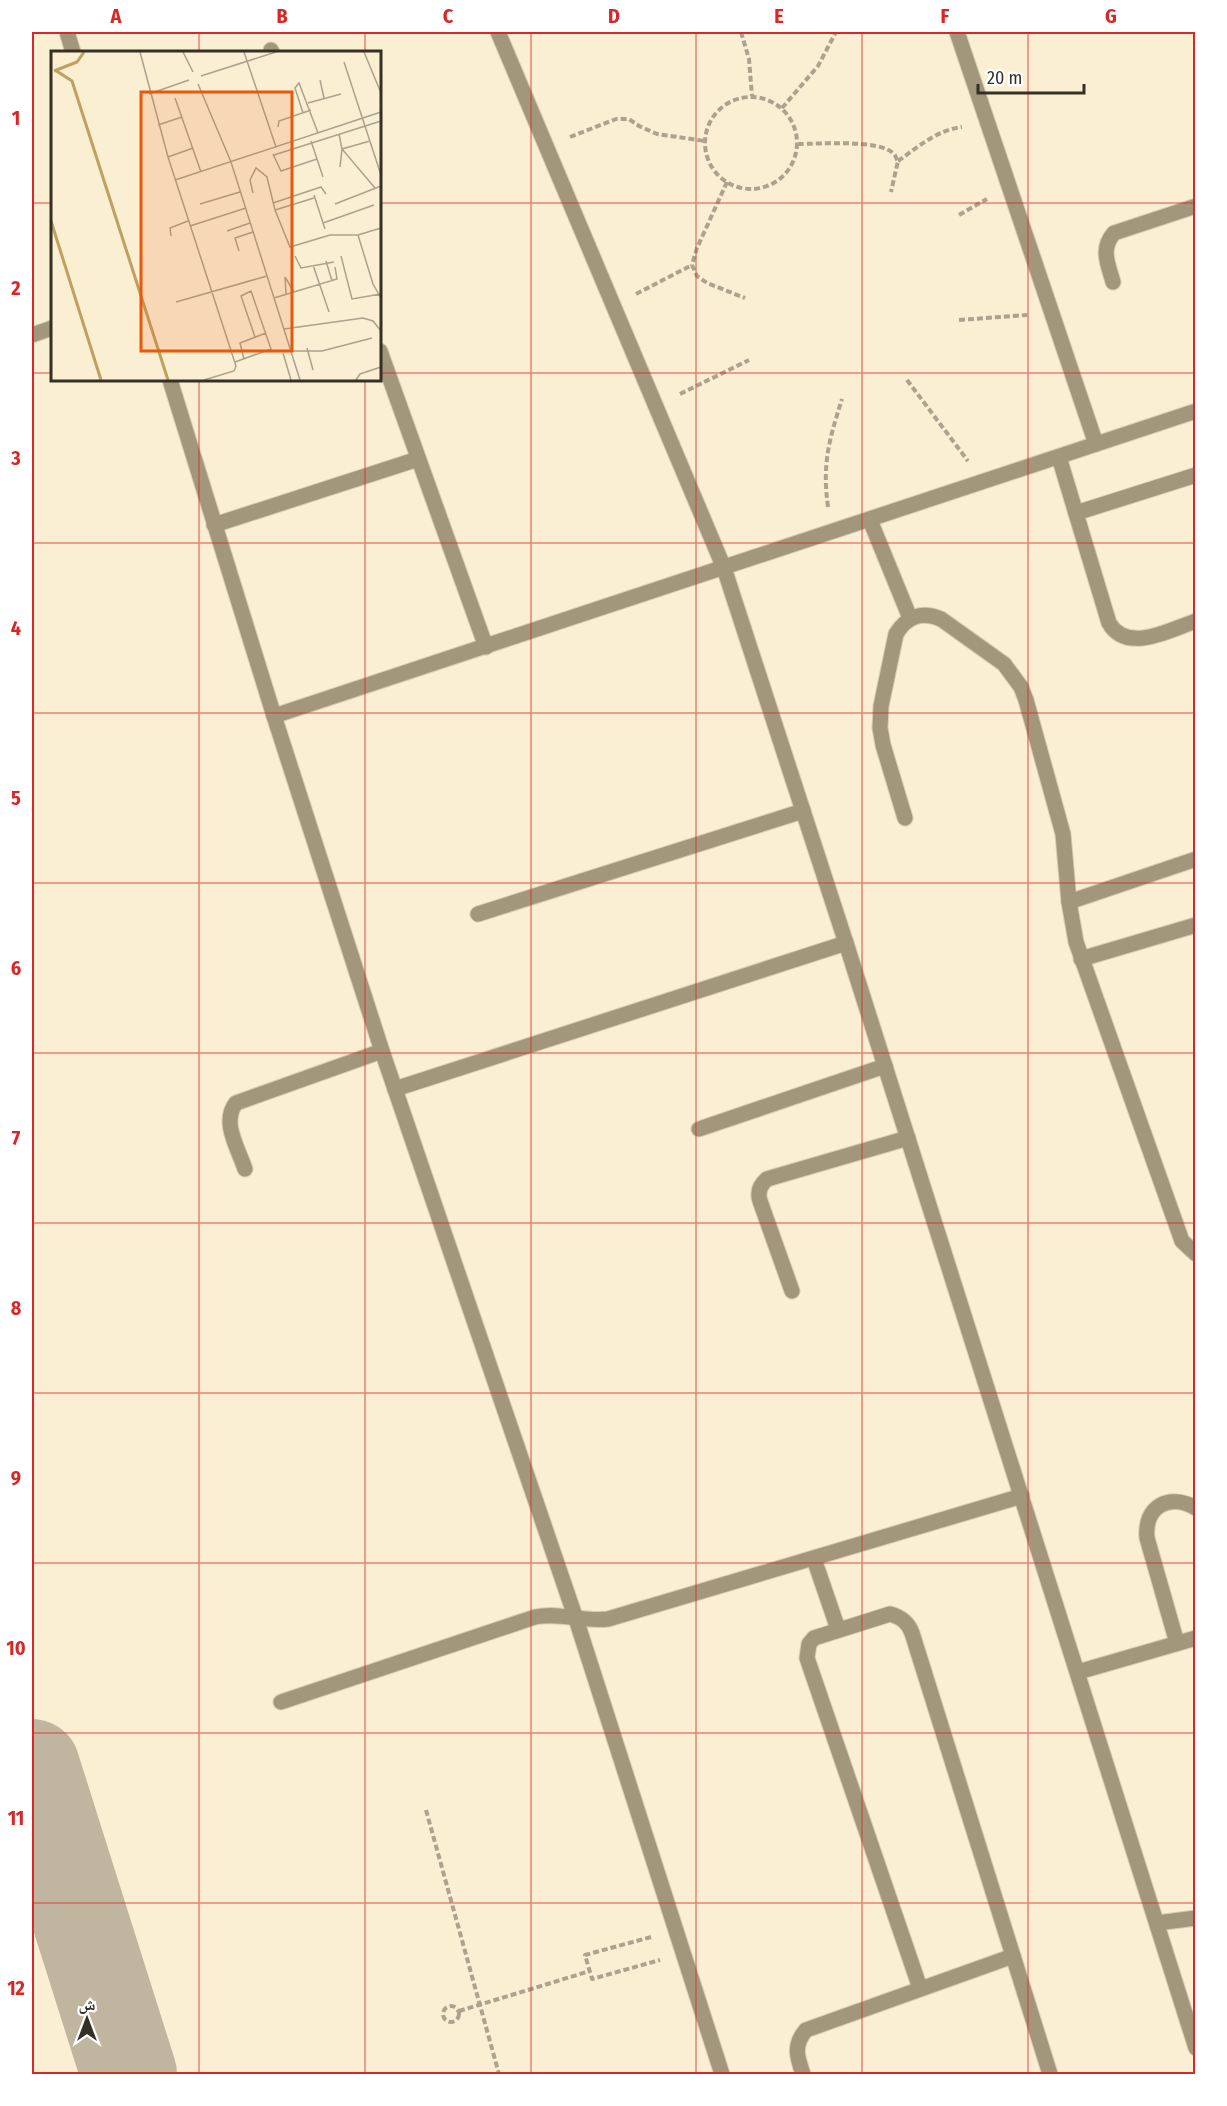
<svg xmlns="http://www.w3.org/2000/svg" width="1227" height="2106" viewBox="0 0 1227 2106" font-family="'Fira Sans Condensed','Noto Naskh Arabic',sans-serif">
	<rect width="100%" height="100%" fill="#faeed3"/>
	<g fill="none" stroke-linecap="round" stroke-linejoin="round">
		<path stroke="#c0b6a0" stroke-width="96" d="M32,1767L129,2074"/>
		<defs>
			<g id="minor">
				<path d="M67,32L73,52"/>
				<path d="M498,32L724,568L846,943L1196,2048"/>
				<path d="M957,32L1096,444"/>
				<path d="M271,50L272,52"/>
				<path d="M1113,282C1108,264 1100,249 1114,233L1196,206"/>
				<path d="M32,335L52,328"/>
				<path d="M380,351L486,647"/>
				<path d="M170,380L274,716L382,1051L576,1619L722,2074"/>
				<path d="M1059,457L1109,623C1127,654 1169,630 1196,621"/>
				<path d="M1076,513L1196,475"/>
				<path d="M870,520L910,618"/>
				<path d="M214,525L418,459"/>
				<path d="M274,716L1196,411"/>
				<path d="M905,818L883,745L880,728L881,706L896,634C907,616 922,611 941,619L1004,664L1021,687L1026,700L1063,834L1069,902L1076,942L1182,1241L1196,1254"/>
				<path d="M1069,902L1196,859"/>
				<path d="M478,914L803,811"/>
				<path d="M1081,959L1196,925"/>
				<path d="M395,1089L846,943"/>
				<path d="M699,1129L885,1066"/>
				<path d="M245,1169C238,1148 221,1122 236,1103L382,1051"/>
				<path d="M792,1291L760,1201C757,1192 760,1185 767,1179L908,1138"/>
				<path d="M814,1559L838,1629"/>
				<path d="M1177,1643L1147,1538C1144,1506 1169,1493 1196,1508"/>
				<path d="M1078,1672L1196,1638"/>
				<path d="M281,1702L535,1617C560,1612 583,1622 608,1619L1022,1496"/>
				<path d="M1157,1923L1196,1918"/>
				<path d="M920,1988L807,1658L809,1644L814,1638L890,1614C901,1617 908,1622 912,1633L1050,2074"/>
				<path d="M803,2074C797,2057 793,2045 806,2030L1013,1956"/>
			</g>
		</defs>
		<use href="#minor" stroke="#d7ccb4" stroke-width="17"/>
		<g stroke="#aca38f" stroke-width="4" stroke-dasharray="6 3" stroke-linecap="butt">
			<path d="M741,32L749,59L752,96"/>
			<circle cx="751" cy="143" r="46"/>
			<path d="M782,108L818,66L836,32"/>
			<path d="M570,137L616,119H629L639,126L657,134L705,141"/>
			<path d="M798,144C820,144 877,139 893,153C896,155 896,159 898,161L891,192"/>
			<path d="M898,161C918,147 937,130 962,127"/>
			<path d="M727,182L697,248L692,265L697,276L707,283L745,298"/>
			<path d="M959,215L987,199"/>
			<path d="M636,294L692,265"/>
			<path d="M959,320L1027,315"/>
			<path d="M907,380L968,461"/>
			<path d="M680,394L749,360"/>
			<path d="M828,507C822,464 829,440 842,399"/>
			<path d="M426,1810L499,2074"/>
			<path d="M651,1937L585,1955L592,1979L660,1960"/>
			<circle cx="451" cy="2014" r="8"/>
			<path d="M459,2011L590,1971"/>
		</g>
		<use href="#minor" stroke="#a2967b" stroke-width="15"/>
	</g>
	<path fill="none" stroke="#d62828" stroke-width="1.5" stroke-opacity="0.55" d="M199,32V52M365,32V52M531,32V2074M696,32V2074M862,32V2074M1028,32V2074M32,203H52M380,203H1196M32,373H52M380,373H1196M199,380V2074M365,380V2074M32,543H1196M32,713H1196M32,883H1196M32,1053H1196M32,1223H1196M32,1393H1196M32,1563H1196M32,1733H1196M32,1903H1196"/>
	<g transform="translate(51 51)">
		<rect width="330" height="330" fill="#faeed3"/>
		<path fill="none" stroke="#bea15f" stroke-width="3" d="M4,19L21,30L117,329M3,20L26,11L33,1M0,170L50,329"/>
		<path fill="none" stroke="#aba28e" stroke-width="1.5" d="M89,1L117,106L185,315L183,320L153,329M132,1L142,21M193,1L225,96M313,1L330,42M293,11L330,124M150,25L225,1M269,29L273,47M147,33L180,111L249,329M98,43L138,29M124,47L150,121M257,52L290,43M252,62L244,37L248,32L267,82M107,74L131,66M227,76L228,70L260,59M288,83L291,98L289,116M260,90L272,126M319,90L291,98L324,137M222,103L230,120L266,108M223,104L330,70M117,106L142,97M124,129L330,61M202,142L199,129L205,117L216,126L224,159L239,196L279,184H307L330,177M263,144L274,178M222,152L270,136L275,143M149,153L189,141M284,153L330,135M224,159L263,147M272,172L323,154M139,175L195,157M176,180L199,172M307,184L322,233L330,247M120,185L119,177L137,170M188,200L184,187L202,181M244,205L250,217L283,211M290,205L301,248L330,243M275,210L281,230M262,214L278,261M235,243L234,226L243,241M223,247L286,228L284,216M125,251L216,225M233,278L312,267L322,270L330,280M256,297L262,319M240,300H271L321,287M232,302L240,329M193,308L189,292L215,282M184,311L220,298L200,240L190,245L204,286M305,329L309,323L330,316"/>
		<path fill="#e8590c" fill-opacity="0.15" stroke="#e8590c" stroke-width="3" d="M90,41H241V300H90Z"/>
		<rect width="330" height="330" fill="none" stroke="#353026" stroke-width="3"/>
	</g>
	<rect width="1227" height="2106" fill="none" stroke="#ffffff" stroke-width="66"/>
	<g transform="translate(87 2019)" stroke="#ffffff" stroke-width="4.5" paint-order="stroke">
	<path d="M0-4.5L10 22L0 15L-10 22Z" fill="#353026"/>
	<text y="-9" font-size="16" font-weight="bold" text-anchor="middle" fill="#353026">ش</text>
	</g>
	<path d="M978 84v9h106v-9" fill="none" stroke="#353026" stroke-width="3"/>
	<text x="987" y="84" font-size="18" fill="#353026" stroke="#ffffff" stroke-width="4.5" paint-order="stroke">20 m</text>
	<rect x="33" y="33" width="1161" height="2040" fill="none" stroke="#d62828" stroke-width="2"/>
	<g font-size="20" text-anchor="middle" font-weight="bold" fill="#d62828">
		<text x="116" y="23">A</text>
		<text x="282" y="23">B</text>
		<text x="448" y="23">C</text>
		<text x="614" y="23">D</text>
		<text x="779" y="23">E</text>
		<text x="945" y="23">F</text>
		<text x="1111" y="23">G</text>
		<text x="16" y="125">1</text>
		<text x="16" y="295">2</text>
		<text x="16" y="465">3</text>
		<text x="16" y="635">4</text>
		<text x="16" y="805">5</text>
		<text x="16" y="975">6</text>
		<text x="16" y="1145">7</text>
		<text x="16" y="1315">8</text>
		<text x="16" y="1485">9</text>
		<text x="16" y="1655">10</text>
		<text x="16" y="1825">11</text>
		<text x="16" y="1995">12</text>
	</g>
</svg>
